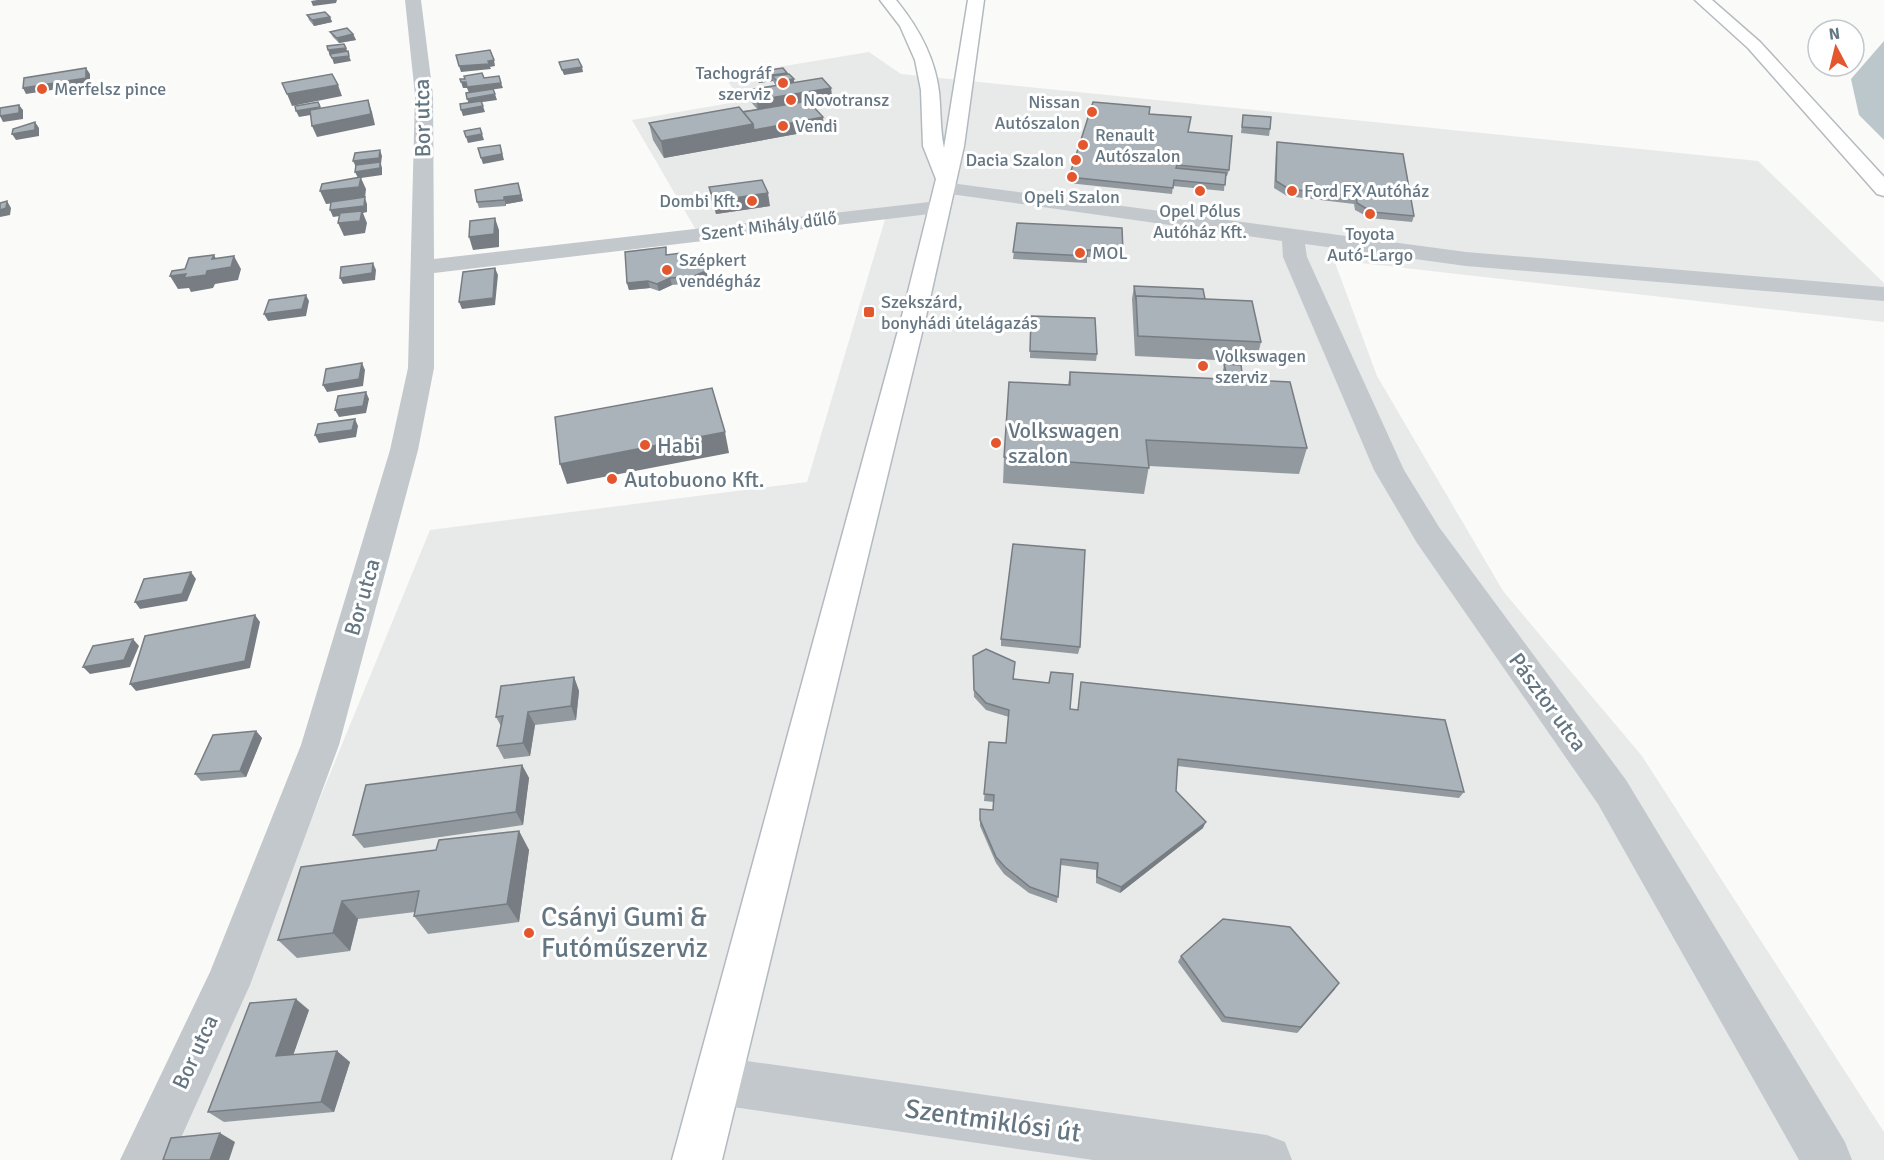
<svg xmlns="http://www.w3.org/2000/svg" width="1884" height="1160" viewBox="0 0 1884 1160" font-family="Signika,sans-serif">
	<rect width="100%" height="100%" fill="#fafaf8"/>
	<path fill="#e8e9e9" d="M869,52L901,74L1758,161L1884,283V322L1334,260L1377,376L1503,591L1642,756L1884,1132V1160H164L242,988L430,530L807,482L886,216L700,237L632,120L742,101L724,76Z"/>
	<path fill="#bbc7cb" d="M1884,41V140L1859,115L1851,79Z"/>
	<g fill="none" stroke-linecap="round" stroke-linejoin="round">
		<defs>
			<path id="secondary" d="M880,0H896C918,27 935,57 939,92C941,110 940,130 944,148L968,0H984L964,146L927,312L722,1160H672L903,312L936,179L923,146L921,90L915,60L900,26Z"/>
			<path id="primary" d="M1695,0H1712L1760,42L1884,177V196L1877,194L1748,48Z"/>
		</defs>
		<use href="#secondary" stroke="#b3babf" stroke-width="3"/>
		<use href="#primary" stroke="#b5babe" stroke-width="3"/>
		<g fill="#c3c8cc" fill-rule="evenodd">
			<path d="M405,0H421L433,95L434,259L938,201L946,202L949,207L946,212L938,213L434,273V368L418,450L339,745L250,985L171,1160H120L210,972L301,745L390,450L408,368L415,95Z"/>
			<path d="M943,182L1466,252L1884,287V301L1466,266L1305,244L1307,257L1404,470L1439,527L1626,780L1845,1142L1852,1160H1799L1598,804L1417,543L1374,470L1283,257L1282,241L936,192L933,188L936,184Z"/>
			<path d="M719,1057L1267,1135L1285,1142L1292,1160H1093L719,1105L702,1098L695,1081L702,1064Z"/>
		</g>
		<use href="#secondary" fill="#fff" fill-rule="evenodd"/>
		<use href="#primary" fill="#fff" fill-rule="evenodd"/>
	</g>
	<g fill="#929a9f">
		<path d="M307,15L330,17L332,22L314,26L309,20Z"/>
		<path d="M330,32L353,34L356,40L339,43L333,37Z"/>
		<path d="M754,72L787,73L794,83L831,88L832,99L810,103L824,129L664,158L653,140L649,123L757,109L751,102L749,90L776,86L773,81L759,83L755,78Z"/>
		<path d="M1149,114L1188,132L1229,170L1227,176H1225L1224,191L1173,186L1172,194L1068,183L1069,177Z"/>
		<path d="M1243,115L1270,129L1269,136L1241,133Z"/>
		<path d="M1277,142L1414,216L1412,222L1370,218L1355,210L1354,204L1287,196L1274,188L1276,148Z"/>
		<path d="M709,187L770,206L716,214L711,199Z"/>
		<path d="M520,189L523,201L506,204V206L479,208L477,202Z"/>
		<path d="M1017,223L1123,252L1122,259L1087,257V263L1013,259Z"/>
		<path d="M667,255L708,277L695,283L672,285L659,291L650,288L629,290L627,283Z"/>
		<path d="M1134,286L1205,299L1261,342L1256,362L1135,356L1132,299Z"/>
		<path d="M1031,316L1097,354L1096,361L1030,358Z"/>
		<path d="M1224,364L1242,373L1241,380L1307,448L1299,474L1149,466L1144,494L1003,483L1004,457L1068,385L1070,372L1224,379L1223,371Z"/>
		<path d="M1001,639L1080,647L1078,654L1001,646Z"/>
		<path d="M973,656L1070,709L1464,792L1459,798L1177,766L1176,791L1203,828L1120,893L1096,883V870L1061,865L1057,903L1029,893L1004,874L996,863L980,826V809L993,810L994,802L984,801L989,742L1006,743L1009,717L986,710L974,697Z"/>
		<path d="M574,677L579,691L576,720L535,725L530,756L504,759L497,746L501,726L496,717Z"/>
		<path d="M256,731L262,738L246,777L201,781L195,774Z"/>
		<path d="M522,765L529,778L523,825L364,848L353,835Z"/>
		<path d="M519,831L529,850L519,922L428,934L414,916L415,912L358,919L350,951L297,958L278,940L301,867L436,850Z"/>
		<path d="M1181,956L1335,989L1297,1033L1222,1022L1178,962Z"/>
		<path d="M309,1010L293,1055L350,1062L334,1112L224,1122L208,1112Z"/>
	</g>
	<g fill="#777d82">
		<path d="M317,0H337L336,3L313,6L311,1Z"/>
		<path d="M330,17L332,22L314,26L312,20Z"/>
		<path d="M353,34L356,40L339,43L337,38Z"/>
		<path d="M346,48L348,53L330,56L328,50Z"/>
		<path d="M349,56L351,61L334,64L332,58Z"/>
		<path d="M494,60L495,66L490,67L491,69L461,72L459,66Z"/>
		<path d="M582,67L583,72L564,75L562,70Z"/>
		<path d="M86,68L90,74V84L26,94L23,88Z"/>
		<path d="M787,73L788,78L772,76L773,81L759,83L758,77Z"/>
		<path d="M794,79V84L777,87V81Z"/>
		<path d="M461,82L501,83L503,88L469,93L467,88H463Z"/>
		<path d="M338,85L342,96L292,106L287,94Z"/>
		<path d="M831,88L832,99L758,111L757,100Z"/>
		<path d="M495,94L497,100L469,104L467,99Z"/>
		<path d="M368,100L372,112L375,125L317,137L312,126Z"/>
		<path d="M318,102L322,113L299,117L296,111Z"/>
		<path d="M19,105L23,110V119L3,122L0,116Z"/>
		<path d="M483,106L485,112L463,116L461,110Z"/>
		<path d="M823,117L824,129L664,158L661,141L753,124Z"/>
		<path d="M35,122L39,128V136L16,140L12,134Z"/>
		<path d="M482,134L484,140L468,143L466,137Z"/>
		<path d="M500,145L504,160L483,164L481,158Z"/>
		<path d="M380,150L382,156L381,164L382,168V175L361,178L366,189L365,198L367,204V212L363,213L367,223L365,233L344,236L338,223L361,213L333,217L330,210L364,200L326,204L320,191L358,178L355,172L356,167L353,161Z"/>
		<path d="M518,183L523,201L506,204V206L504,197Z"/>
		<path d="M768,193L770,206L716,214L714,201Z"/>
		<path d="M7,201L11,208L10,215L0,217V210Z"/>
		<path d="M495,218L499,230V247L473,250L469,237Z"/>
		<path d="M214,255L221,268L234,256L241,269L238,280L215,284L213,288L191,292L189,288L178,289L170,276L212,259Z"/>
		<path d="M373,263L376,270L375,280L343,284L340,278Z"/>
		<path d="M495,268L498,275L495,305L462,309L459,302Z"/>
		<path d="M706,271L708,277L695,283L694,276Z"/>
		<path d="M670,278L672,285L659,291L657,284Z"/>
		<path d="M648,281L650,288L629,290L627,283Z"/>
		<path d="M306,295L309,301L306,316L268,321L264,314Z"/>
		<path d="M362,363L365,370L363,386L327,392L323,385Z"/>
		<path d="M366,392L369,399L366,413L339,417L335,410Z"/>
		<path d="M355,419L358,426L356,437L319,443L315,435Z"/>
		<path d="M725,432L729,453L567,484L560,464Z"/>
		<path d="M191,572L196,579L187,601L140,609L135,602Z"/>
		<path d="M255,615L260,622L250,668L136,691L130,684Z"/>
		<path d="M133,639L139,646L130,667L90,674L83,667Z"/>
		<path d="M574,677L579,691L576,720L571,706Z"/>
		<path d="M528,712L535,725L530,756L523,743Z"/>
		<path d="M256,731L262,738L246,777L240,771Z"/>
		<path d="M522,765L529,778L523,825L516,812Z"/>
		<path d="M1206,822L1203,828L1120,893L1121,887Z"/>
		<path d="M519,831L529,850L519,922L507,904Z"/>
		<path d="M342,901L358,919L350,951L333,933Z"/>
		<path d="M1339,983L1335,989L1297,1033L1301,1027Z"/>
		<path d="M296,999L309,1010L289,1067L276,1056Z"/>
		<path d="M337,1051L350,1062L334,1112L321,1102Z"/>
		<path d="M220,1133L235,1142L229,1160H210Z"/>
	</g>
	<g fill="#aab3b9" stroke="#777d82" stroke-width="1.5">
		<path d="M325,12L330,17L312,20L307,15Z"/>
		<path d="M347,28L353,34L337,38L330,32Z"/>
		<path d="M344,44L346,48L328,50L327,46Z"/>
		<path d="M490,50L494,60L488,61L489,64L459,66L456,55Z"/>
		<path d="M348,51L349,56L332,58L330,54Z"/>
		<path d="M578,59L582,67L562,70L559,62Z"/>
		<path d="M86,68V78L23,88L24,78Z"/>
		<path d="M783,68L787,73L758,77L754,72Z"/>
		<path d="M482,73L484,78L499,76L501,83L467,87L466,82H461L460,79H465L464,76Z"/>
		<path d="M332,74L338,85L287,94L282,83Z"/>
		<path d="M789,74L794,79L777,81L772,76Z"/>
		<path d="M822,78L831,88L757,100L749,90Z"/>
		<path d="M493,89L495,94L467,99L466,93Z"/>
		<path d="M368,100L371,114L312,126L310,110Z"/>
		<path d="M481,101L483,106L461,110L460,104Z"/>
		<path d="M808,101L823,117L754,130L753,124L743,112Z"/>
		<path d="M318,102L320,107L296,111L295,106Z"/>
		<path d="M1093,102L1150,107L1149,114L1191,117L1188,132L1232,136L1229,170L1177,165L1176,168L1226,173L1225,185L1174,180L1173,188L1069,177Z"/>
		<path d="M19,105V113L0,116V108Z"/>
		<path d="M739,107L753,124L661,141L649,123Z"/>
		<path d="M1243,115L1271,117L1270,129L1242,127Z"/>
		<path d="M35,122V130L12,134L13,129Z"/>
		<path d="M480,128L482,134L466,137L464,131Z"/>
		<path d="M1277,142L1403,154L1414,216L1372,212L1357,203L1356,197L1289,189L1276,181Z"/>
		<path d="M500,145L502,154L481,158L478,148Z"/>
		<path d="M380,150L379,158L353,161L355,153Z"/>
		<path d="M380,162V168L355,172L356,165Z"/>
		<path d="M361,177L359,187L320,191L322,184Z"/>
		<path d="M762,180L768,193L714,201L709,187Z"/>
		<path d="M518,183L521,195L504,197V200L477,202L475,190Z"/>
		<path d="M365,197L364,206L330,210L331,202Z"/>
		<path d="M7,201L6,208L0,210V203Z"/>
		<path d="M362,211L360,221L338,223L340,213Z"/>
		<path d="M495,218L494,234L469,237L470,221Z"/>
		<path d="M1017,223L1122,228L1123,252L1087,250V256L1013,252Z"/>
		<path d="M666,247V255L682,253L704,257L706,271L694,276L670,278L657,284L648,281L627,283L625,252Z"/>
		<path d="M214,255L212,259L234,256L231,267L207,271L206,275L184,278L186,274L170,276L172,271L185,269L189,258Z"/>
		<path d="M373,263L372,273L340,278L341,267Z"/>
		<path d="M495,268L493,298L459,302L463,272Z"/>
		<path d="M1134,286L1203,289L1205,299L1136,296V300Z"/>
		<path d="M306,295L302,309L264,314L269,300Z"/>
		<path d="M1136,296L1252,301L1261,342L1138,336Z"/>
		<path d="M1031,316L1095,318L1097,354L1030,351Z"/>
		<path d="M362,363L359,379L323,385L326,369Z"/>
		<path d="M1224,364L1241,365L1242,373L1226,372Z"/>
		<path d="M1070,372L1290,382L1307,448L1146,440L1149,468L1004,457L1009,382L1070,385Z"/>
		<path d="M712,388L725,432L560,464L555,417Z"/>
		<path d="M366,392L363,406L335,410L338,396Z"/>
		<path d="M355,419L352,430L315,435L318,424Z"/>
		<path d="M1013,544L1085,550L1080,647L1001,639Z"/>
		<path d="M191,572L182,594L135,602L144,579Z"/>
		<path d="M255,615L245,661L130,684L145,636Z"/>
		<path d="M133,639L124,660L83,667L93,646Z"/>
		<path d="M986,649L1015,662L1013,679L1049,683L1051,672L1073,674L1070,709L1078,710L1081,682L1445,720L1464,792L1178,759L1176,791L1206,822L1121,887L1097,877L1098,863L1061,859L1058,897L1030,887L1005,867L996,857L980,820V809L993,810L994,795L984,794L989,742L1006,743L1009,710L986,703L974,690L973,656Z"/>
		<path d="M574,677L571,706L528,712L523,743L497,746L503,716L496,717L501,686Z"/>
		<path d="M256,731L240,771L195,774L213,735Z"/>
		<path d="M522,765L516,812L353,835L366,785Z"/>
		<path d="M519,831L507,904L414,916L419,891L342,901L333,933L278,940L301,867L436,850L439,840Z"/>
		<path d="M1223,919L1290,927L1339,983L1301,1027L1225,1017L1181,956Z"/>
		<path d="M296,999L276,1056L337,1051L321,1102L208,1112L250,1003Z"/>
		<path d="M220,1133L210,1160H163L171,1138Z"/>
	</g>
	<g fill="#e4572e" stroke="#fff" stroke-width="2">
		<circle cx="783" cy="83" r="6"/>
		<circle cx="42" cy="89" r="6"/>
		<circle cx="791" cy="100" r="6"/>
		<circle cx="1092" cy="112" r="6"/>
		<circle cx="783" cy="126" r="6"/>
		<circle cx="1083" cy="145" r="6"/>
		<circle cx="1076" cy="160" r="6"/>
		<circle cx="1072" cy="177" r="6"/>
		<circle cx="1200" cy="191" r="6"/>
		<circle cx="1292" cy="191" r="6"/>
		<circle cx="752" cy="201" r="6"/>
		<circle cx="1370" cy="214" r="6"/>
		<circle cx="1080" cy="253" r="6"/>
		<circle cx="667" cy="270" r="6"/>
		<rect x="863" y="306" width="12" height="12" rx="3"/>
		<circle cx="1203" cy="366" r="6"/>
		<circle cx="996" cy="443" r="6"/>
		<circle cx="645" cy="445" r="6"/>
		<circle cx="612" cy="479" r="6"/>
		<circle cx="529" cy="933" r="6"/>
	</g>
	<g text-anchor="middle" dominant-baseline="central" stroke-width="6" stroke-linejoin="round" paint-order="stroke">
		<g font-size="18" fill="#657683" stroke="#fff" text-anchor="start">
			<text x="771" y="73" text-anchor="end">Tachográf<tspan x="771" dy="21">szerviz</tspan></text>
			<text x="54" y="89">Merfelsz pince</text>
			<text x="803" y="100">Novotransz</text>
			<text x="1080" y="102" text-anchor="end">Nissan<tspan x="1080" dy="21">Autószalon</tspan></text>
			<text x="795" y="126">Vendi</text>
			<text x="1095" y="135">Renault<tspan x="1095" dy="21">Autószalon</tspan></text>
			<text x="1064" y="160" text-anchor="end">Dacia Szalon</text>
			<text x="1304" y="191">Ford FX Autóház</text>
			<text x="1072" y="197" text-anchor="middle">Opeli Szalon</text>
			<text x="740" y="201" text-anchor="end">Dombi Kft.</text>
			<text x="1200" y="211" text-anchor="middle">Opel Pólus<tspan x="1200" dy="21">Autóház Kft.</tspan></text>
			<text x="1370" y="234" text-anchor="middle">Toyota<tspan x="1370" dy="21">Autó-Largo</tspan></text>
			<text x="1092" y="253">MOL</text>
			<text x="679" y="260">Szépkert<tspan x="679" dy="21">vendégház</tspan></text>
			<text x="881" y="302">Szekszárd,<tspan x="881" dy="21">bonyhádi útelágazás</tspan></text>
			<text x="1215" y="356">Volkswagen<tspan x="1215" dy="21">szerviz</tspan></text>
		</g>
		<g font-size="18" fill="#657683" stroke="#fff">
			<text transform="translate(769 226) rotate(-7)">Szent Mihály dűlő</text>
		</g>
		<g font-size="22" fill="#657683" stroke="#fff">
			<text transform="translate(422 118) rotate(-91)">Bor utca</text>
			<text transform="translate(362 597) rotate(-74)">Bor utca</text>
			<text transform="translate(1548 702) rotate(54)">Pásztor utca</text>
			<text transform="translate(195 1052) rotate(-65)">Bor utca</text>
		</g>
		<g font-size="22" fill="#657683" stroke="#fff" text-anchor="start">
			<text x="1008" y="430">Volkswagen<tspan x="1008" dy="25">szalon</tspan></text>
			<text x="657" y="445">Habi</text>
			<text x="624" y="479">Autobuono Kft.</text>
		</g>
		<g font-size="27" fill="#657683" stroke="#fff" text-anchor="start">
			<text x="541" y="917">Csányi Gumi &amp;<tspan x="541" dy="31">Futóműszerviz</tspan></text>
		</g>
		<g font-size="27" fill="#657683" stroke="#fff">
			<text transform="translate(993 1121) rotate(8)">Szentmiklósi út</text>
		</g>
	</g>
	<g transform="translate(1836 48) rotate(353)"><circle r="28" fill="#ffffff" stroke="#c1c8cd" stroke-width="1.5"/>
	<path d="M0-4.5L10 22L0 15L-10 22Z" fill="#e4572e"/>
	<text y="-9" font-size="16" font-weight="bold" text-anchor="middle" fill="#657683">N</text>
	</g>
</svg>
